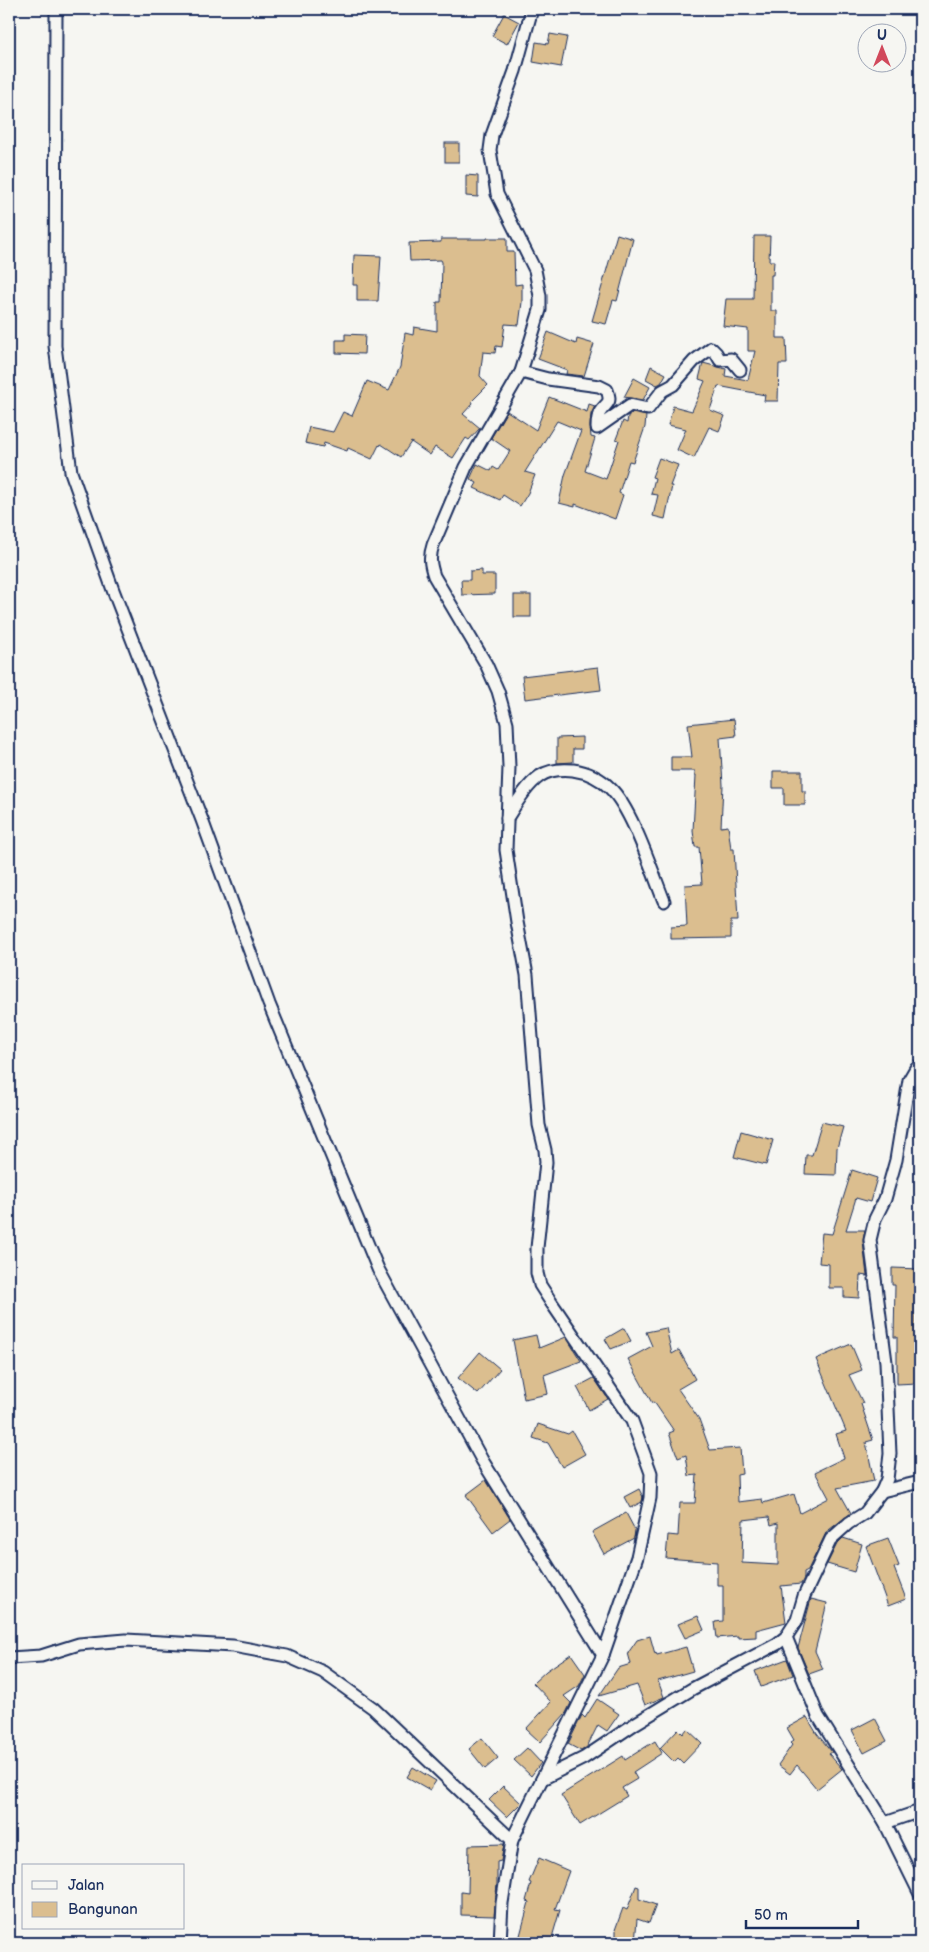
<svg xmlns="http://www.w3.org/2000/svg" width="929" height="1952" viewBox="0 0 929 1952" font-family="'Balsamiq Sans',sans-serif">
	<rect width="100%" height="100%" fill="#f6f6f2"/>
	<filter id="ink" filterUnits="userSpaceOnUse"><feTurbulence type="fractalNoise" baseFrequency=".02" numOctaves="2"/><feDisplacementMap in="SourceGraphic" scale="10" xChannelSelector="R" yChannelSelector="G"/><feConvolveMatrix kernelMatrix="1 2 1 2 8 2 1 2 1" color-interpolation-filters="sRGB"/></filter>
	<g filter="url(#ink)">
		<g fill="#dbbe8f" stroke="#1b2f5e" fill-rule="evenodd">
			<path d="M504,14L519,22L507,44L492,36Z"/>
			<path d="M550,34L567,37L561,67L533,62L536,42L548,44Z"/>
			<rect x="445" y="143" width="14" height="19"/>
			<path d="M466,175L478,176V197L466,196Z"/>
			<path d="M617,234L633,239L617,301L613,300L606,324L592,321Z"/>
			<path d="M754,236H770L769,261H774L773,275H771V311H777V338H786L787,364H779L778,401H764L765,395L718,386L710,410L725,416L719,431L709,427L694,458L677,450L686,429L668,425L673,406L692,411L705,381L699,379L703,363L726,369L725,376L748,380L755,351H748V329L723,326L726,299H753Z"/>
			<path d="M487,238H507V252H514L515,285L522,284V302L519,325L505,324L502,347L496,346L495,353L483,352L480,376L488,385L472,401L473,403L463,414L480,428L469,440L466,438L453,458L435,447L430,455L411,442L401,457L381,444L380,446L379,445L372,459L348,448L347,451L324,443L323,447L305,443L309,427L333,432L343,412L352,416L367,381L389,390L400,367L405,333L413,335L414,327L437,331V302H441L442,262L441,260L410,261L409,243L441,242V239H487Z"/>
			<path d="M354,255L381,256L378,301H357V285H353Z"/>
			<path d="M548,332L576,344L577,339L594,344L584,376L566,374L567,370L538,359Z"/>
			<path d="M345,334L365,335L364,354L336,353V340H345Z"/>
			<path d="M651,366L666,374L661,383L657,385L646,379Z"/>
			<path d="M634,378L650,387L643,400L624,397Z"/>
			<path d="M549,397L587,412L589,404L595,406L591,414L590,426L591,437L595,438L585,471L606,479L619,440L616,439L623,421L627,423L628,416L632,413L646,416L645,427L633,462L629,461L619,493L623,495L615,519L575,504V507L559,503L565,475L581,431L557,421L525,472L535,475L528,493L520,506L503,495L500,500L474,488L477,483L470,479L477,464L491,471L493,467L498,470L510,451L491,438L507,411L536,430Z"/>
			<path d="M659,458L678,465L670,486H672L665,519L653,516L658,495L651,494L655,478L652,477Z"/>
			<path d="M482,570V575H495V594L462,595L461,580H470V571Z"/>
			<rect x="514" y="595" width="17" height="22"/>
			<path d="M598,667L601,690L525,699L522,676Z"/>
			<path d="M734,719L736,736L720,738L723,785L721,827L728,826L731,849H734L738,921H731V938L671,939V927L687,926L685,885L702,884L699,847H695L693,831L696,775H695V771H671V757H692L688,724Z"/>
			<path d="M582,737V749H573V762L557,763V738Z"/>
			<path d="M773,771H802V791H805V805H784V788H773Z"/>
			<path d="M822,1122L843,1127L837,1148L836,1175L805,1174L806,1155H812Z"/>
			<path d="M741,1131L773,1140L766,1165L734,1157Z"/>
			<path d="M852,1170L877,1178L870,1202L856,1198L846,1230H865L863,1241L867,1276L860,1275L859,1298L844,1297V1288H829V1264L819,1263L822,1233L832,1234Z"/>
			<path d="M892,1268L920,1269V1285H916L917,1383L897,1384V1337H894L895,1285H892Z"/>
			<path d="M624,1328L631,1341L611,1349L605,1339Z"/>
			<path d="M666,1328L672,1354L679,1350L695,1379L678,1389L699,1419L710,1450L740,1448L742,1474L737,1475L738,1502L762,1499L763,1503L794,1494L800,1513L829,1498L815,1472L844,1458L836,1434L846,1431L816,1359L851,1344L862,1370L849,1375L863,1403L861,1404L873,1440L866,1442L874,1481L837,1488L851,1513L825,1533H826L808,1570L804,1572V1578L801,1584L781,1586L786,1622L756,1630V1637L738,1638V1636L717,1638L715,1622L723,1621V1585H717V1562L666,1558L668,1535L678,1536L680,1503H695L697,1475L689,1476L686,1455L678,1458L669,1433L674,1431L654,1402L652,1403L628,1359L652,1346L646,1332ZM769,1517L771,1525L778,1523V1565L742,1563L743,1520Z"/>
			<path d="M536,1335L539,1348L566,1337L581,1361L544,1375L548,1394L524,1399L513,1340Z"/>
			<path d="M480,1352L500,1369L478,1394L458,1378Z"/>
			<path d="M594,1378L608,1399L589,1410L577,1387Z"/>
			<path d="M538,1424L568,1434L572,1431L585,1454L562,1467L548,1443L533,1438Z"/>
			<path d="M486,1480L510,1519L493,1532L466,1495Z"/>
			<path d="M639,1489L643,1497L642,1502L630,1508L624,1497Z"/>
			<path d="M626,1513L635,1530L634,1538L604,1554L592,1532Z"/>
			<path d="M843,1538L862,1544L854,1572L827,1564L837,1544Z"/>
			<path d="M888,1538L899,1566L894,1568L906,1599L888,1606L866,1546Z"/>
			<path d="M811,1599L827,1603L815,1651L823,1669L809,1674L798,1648Z"/>
			<path d="M698,1616L704,1630L685,1638L678,1624Z"/>
			<path d="M650,1636L655,1654L656,1653L657,1655L686,1647L693,1671L658,1681L664,1697L645,1705L637,1685L599,1696L618,1668L631,1664L628,1653L637,1640Z"/>
			<path d="M571,1654L585,1674L579,1686L564,1696L571,1703L566,1713L540,1742L526,1729L551,1702L533,1683L546,1671Z"/>
			<path d="M787,1659L793,1675L761,1687L755,1671Z"/>
			<path d="M597,1699L619,1714L607,1731L598,1725L587,1747L581,1751L568,1744L582,1715L585,1718Z"/>
			<path d="M807,1717L817,1734L832,1752L829,1754L842,1769L817,1789L797,1765L790,1774L778,1765L792,1745L790,1743L794,1740L787,1728Z"/>
			<path d="M875,1718L887,1741L864,1753L852,1730Z"/>
			<path d="M678,1729L683,1734L687,1729L702,1743L683,1763L678,1758L674,1762L660,1748Z"/>
			<path d="M482,1738L498,1758L485,1769L469,1749Z"/>
			<path d="M655,1741L662,1753L633,1772L637,1779L622,1788L627,1796L580,1825L561,1795L623,1756L625,1760Z"/>
			<path d="M527,1748L541,1763L531,1776L514,1760Z"/>
			<path d="M413,1767L436,1781L430,1790L407,1777Z"/>
			<path d="M503,1786L521,1803L507,1817L489,1800Z"/>
			<path d="M504,1844L501,1861L497,1862V1884L494,1916L461,1915V1892L468,1893L469,1845Z"/>
			<path d="M539,1858L569,1871L555,1909L560,1910L553,1934L554,1943H518L529,1902L526,1901L531,1883L529,1882Z"/>
			<path d="M636,1886L639,1887V1899L656,1905L649,1923L637,1919L635,1943H616V1930H615L623,1908L627,1910Z"/>
		</g>
		<g fill="none" stroke-linecap="round" stroke-linejoin="round">
			<defs>
				<g id="street">
					<path d="M56,9L55,346L71,472L113,590L202,820L269,1004L378,1269L482,1460L603,1655"/>
					<path d="M521,372L548,379L599,386L607,390C612,404 607,402 600,412C597,417 597,423 597,428L630,405L648,409L662,391L673,385L694,361L711,348L716,353L720,360L731,359L740,370"/>
					<path d="M507,818C516,804 526,786 540,776C549,770 562,769 573,770C587,772 600,778 610,788C632,809 652,871 664,901"/>
					<path d="M882,1491L920,1482"/>
					<path d="M786,1637L818,1716L885,1823L920,1894"/>
					<path d="M9,1658L41,1656L79,1644L126,1640L233,1646L287,1656L323,1672L373,1708L512,1840"/>
					<path d="M542,1779L584,1758L636,1723L692,1689L777,1644L786,1637L797,1620L804,1596L831,1539L849,1523L865,1513L882,1491L887,1479L890,1454L886,1362L870,1240L875,1219L885,1199L896,1160L909,1080L916,1068L920,1065"/>
					<path d="M885,1823L920,1811"/>
					<path d="M500,1943L502,1903L512,1840L603,1655L637,1557L650,1498L651,1473L632,1421L551,1302L540,1285L537,1273V1248L546,1162L545,1150L539,1125L527,975L517,922L506,850L509,767L507,723L498,691L486,664L434,576C430,564 429,557 433,545L466,467L521,372L540,310V296L535,270L497,194L490,150L492,135L515,71L532,9"/>
				</g>
			</defs>
			<use href="#street" stroke="#1b2f5e" stroke-width="15"/>
			<use href="#street" stroke="#f6f6f2" stroke-width="11"/>
		</g>
	</g>
	<rect width="929" height="1952" fill="none" stroke="#f6f6f2" stroke-width="30"/>
	<rect x="15" y="15" width="899" height="1922" fill="none" stroke="#1b2f5e" stroke-width="2" filter="url(#ink)"/>
	<rect x="22" y="1864" width="162" height="65" fill="#f6f6f2" stroke="#9ea6b7"/>
	<rect x="32" y="1881" width="25" height="8" fill="#f6f6f2" stroke="#9ea6b7"/>
	<text x="68" y="1890" font-size="15" fill="#1b2f5e">Jalan</text>
	<rect x="32" y="1902" width="25" height="15" fill="#dbbe8f" stroke="#9ea6b7"/>
	<text x="68" y="1914" font-size="15" fill="#1b2f5e">Bangunan</text>
	<g transform="translate(882 48)"><circle r="24" fill="#f6f6f2" stroke="#9ea6b7"/>
	<path d="M0-4L9 19L0 12L-9 19Z" fill="#d1495b"/>
	<text y="-8" font-size="14" font-weight="bold" text-anchor="middle" fill="#1b2f5e">U</text>
	</g>
	<path d="M746 1920v8h112v-8" fill="none" stroke="#1b2f5e" stroke-width="2.5"/>
	<text x="754" y="1920" font-size="15" fill="#1b2f5e" stroke="#f6f6f2" stroke-width="4" paint-order="stroke">50 m</text>
</svg>
